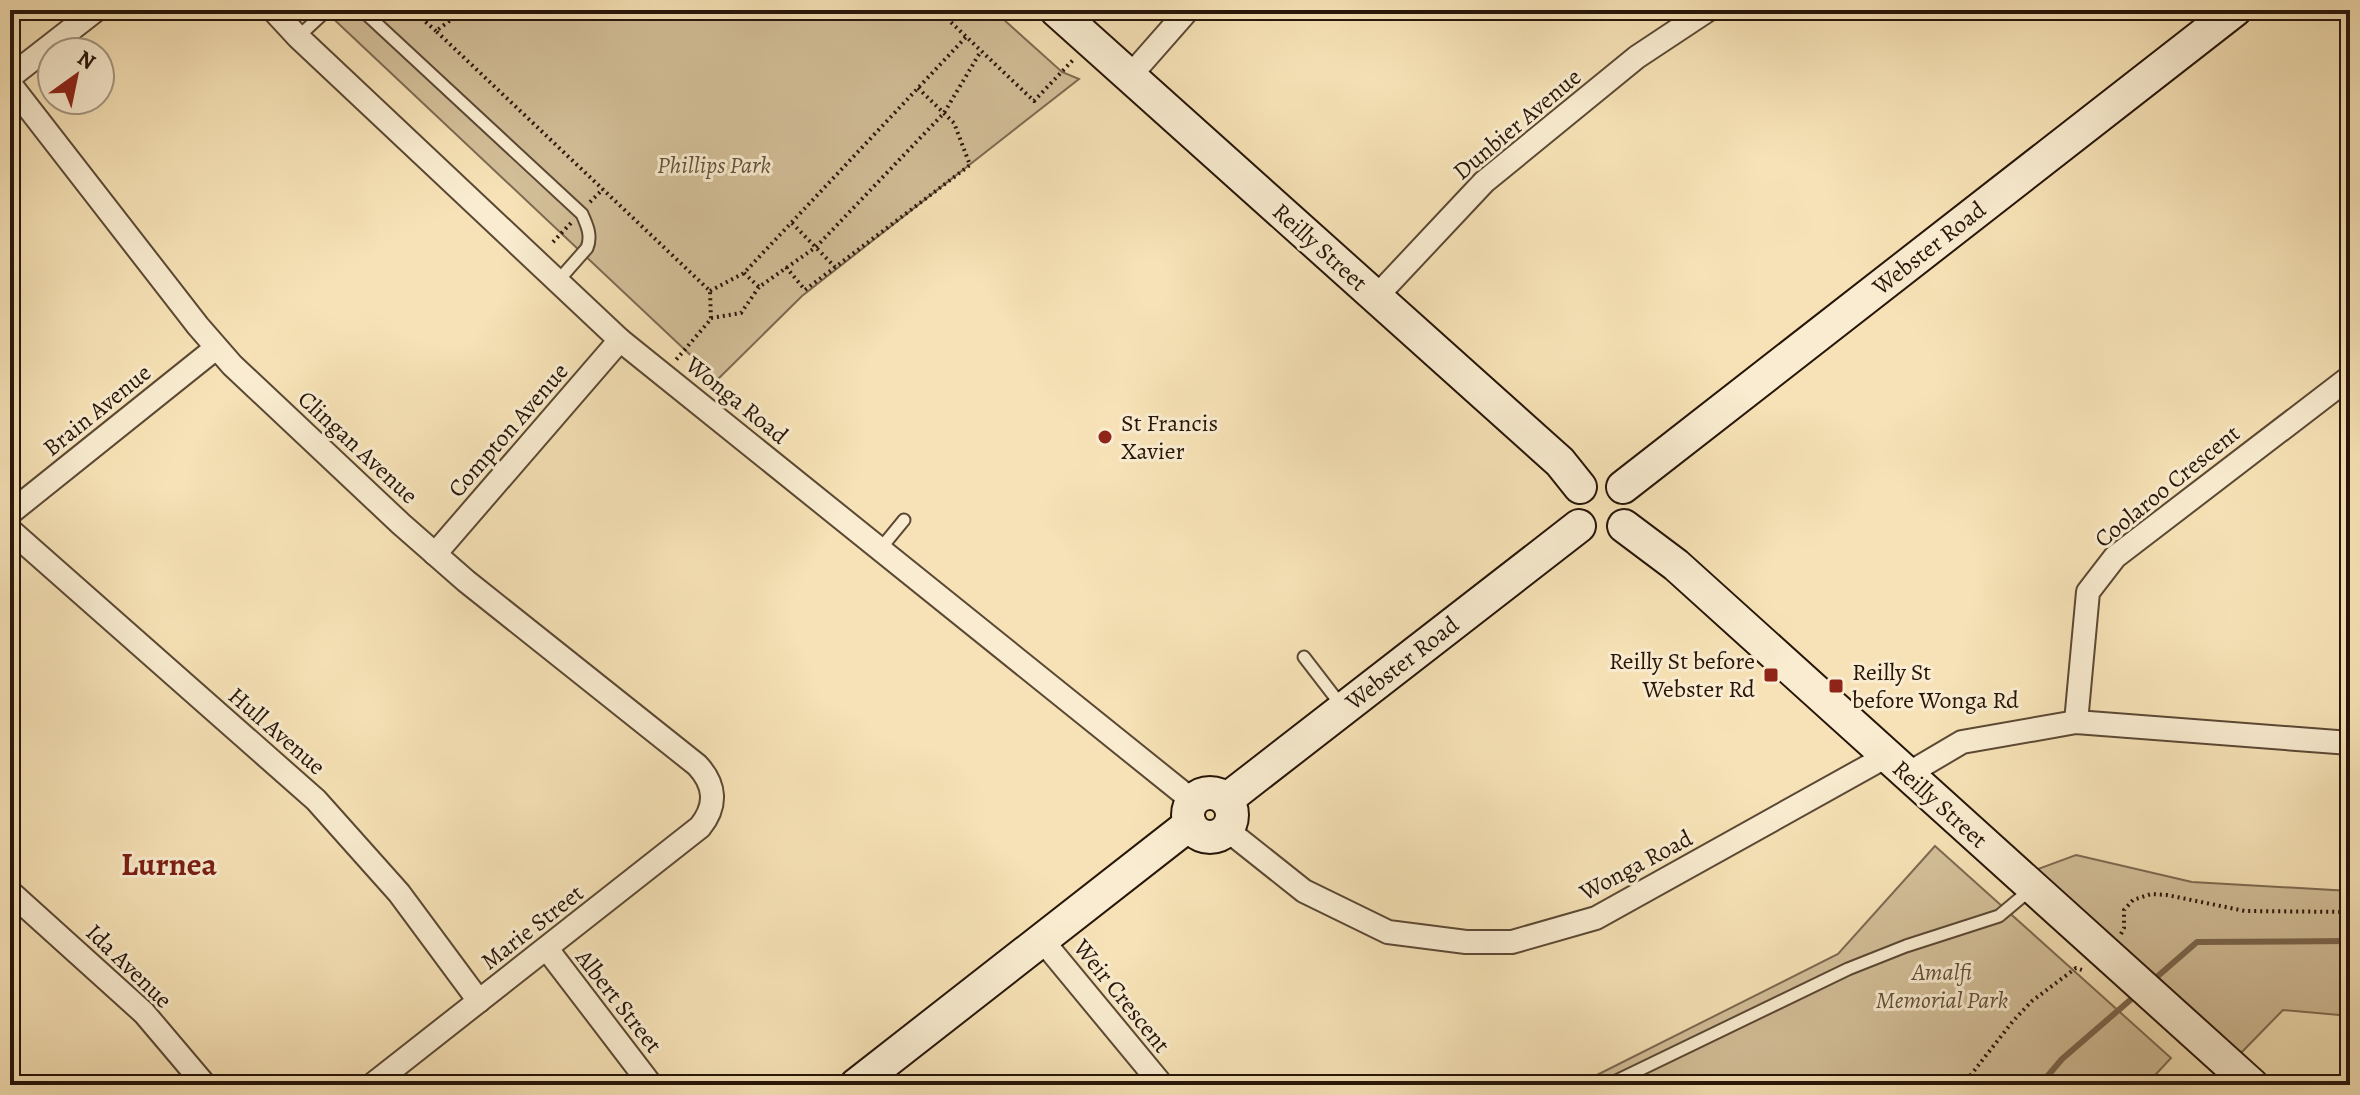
<svg xmlns="http://www.w3.org/2000/svg" width="2360" height="1095" viewBox="0 0 2360 1095" font-family="Alegreya,serif">
	<rect width="100%" height="100%" fill="#f6e2b6"/>
	<filter id="stains"><feTurbulence type="fractalNoise" baseFrequency=".0025" numOctaves="4"/><feColorMatrix values="0 0 0 0 .2 0 0 0 0 .09 0 0 0 0 .02 0 0 0 .5 -.17"/></filter>
	<radialGradient id="worn" r=".72"><stop offset=".6" stop-color="#630" stop-opacity="0"/><stop offset="1" stop-color="#630" stop-opacity=".3"/></radialGradient>
	<g fill="#d3bf99" stroke="#7d6a51" stroke-width="2">
		<path d="M324,10H993L1062,72L1079,79L802,296L717,380Z"/>
		<path d="M1935,846L2171,1058L2146,1085H1577L1838,954Z"/>
		<path d="M2076,855L2192,882L2350,891V1016L2283,1010L2234,1060L2030,872Z"/>
	</g>
	<g fill="none" stroke-linecap="round" stroke-linejoin="round">
		<g stroke="#79664d" stroke-width="6">
			<path d="M2151,982L2197,942L2350,941"/>
			<path d="M2040,1085L2062,1059L2136,995"/>
		</g>
		<defs>
			<g id="lane">
				<path d="M362,10L582,214C587,225 592,236 587,248L557,282"/>
				<path d="M298,37L327,10"/>
				<path d="M881,548L904,520"/>
				<path d="M1304,657L1341,705"/>
				<path d="M1608,1085L1848,969L1906,946L1999,916L2030,890"/>
			</g>
			<g id="street">
				<path d="M273,10L298,37L620,340L1193,801"/>
				<path d="M1130,76L1188,10"/>
				<path d="M10,77L96,10"/>
				<path d="M10,84L198,326L232,365L401,524L466,581L697,765C716,785 717,806 700,827L372,1085"/>
				<path d="M1376,297L1484,182L1637,57L1708,10"/>
				<path d="M10,513L216,348"/>
				<path d="M10,530L316,800L399,893L479,1001"/>
				<path d="M435,554L620,340"/>
				<path d="M2076,722L2088,592L2115,557L2350,377"/>
				<path d="M1906,775L1962,742L2076,722L2350,743"/>
				<path d="M1226,829L1304,891L1388,932L1466,942H1512L1596,918L1887,756"/>
				<path d="M10,892L144,1013L205,1085"/>
				<path d="M1042,940L1162,1085"/>
				<path d="M547,949L651,1085"/>
			</g>
			<g id="secondary">
				<path d="M1056,10L1560,462L1580,487"/>
				<path d="M1623,487L2235,10"/>
				<path d="M1624,526L1676,565L2252,1085"/>
				<circle cx="1210" cy="815" r="22"/>
				<path d="M1226,800L1579,526"/>
				<path d="M856,1085L1190,824"/>
			</g>
		</defs>
		<use href="#lane" stroke="#5b4834" stroke-width="15"/>
		<use href="#street" stroke="#5b4834" stroke-width="26"/>
		<use href="#secondary" stroke="#271509" stroke-width="36"/>
		<g stroke="#271509" stroke-width="4" stroke-dasharray="2 4" stroke-linecap="butt">
			<path d="M412,10L436,31"/>
			<path d="M464,10L436,31L710,291L711,319L675,361"/>
			<path d="M938,10L1034,101L1073,60"/>
			<path d="M1021,10L1033,22"/>
			<path d="M590,202L603,189"/>
			<path d="M792,223L835,267"/>
			<path d="M553,242L571,223"/>
			<path d="M786,267L805,290L970,165L954,123L918,88"/>
			<path d="M744,273L759,287L816,247L944,113L981,51"/>
			<path d="M710,291L744,273L966,37"/>
			<path d="M711,318L741,313L759,287"/>
			<path d="M2121,934L2124,928V910L2133,900L2151,894L2167,895L2245,911L2350,912"/>
			<path d="M1963,1085L2013,1021L2032,1001L2076,968L2085,971"/>
		</g>
		<use href="#lane" stroke="#f9ecd0" stroke-width="11"/>
		<use href="#street" stroke="#f9ecd0" stroke-width="22"/>
		<use href="#secondary" stroke="#f9ecd0" stroke-width="32"/>
	</g>
	<g fill="#8f2418" stroke="#f9ecd0" stroke-width="3">
		<circle cx="1105" cy="437" r="8"/>
		<rect x="1763" y="667" width="16" height="16" rx="4"/>
		<rect x="1828" y="678" width="16" height="16" rx="4"/>
	</g>
	<g text-anchor="middle" dominant-baseline="central" stroke-width="6" stroke-linejoin="round" paint-order="stroke">
		<g font-size="24" fill="#271509" stroke="#f9ecd0">
			<text transform="translate(1517 124) rotate(-40)">Dunbier Avenue</text>
			<text transform="translate(1320 247) rotate(42)">Reilly Street</text>
			<text transform="translate(1929 248) rotate(-38)">Webster Road</text>
			<text transform="translate(737 400) rotate(39)">Wonga Road</text>
			<text transform="translate(97 410) rotate(-39)">Brain Avenue</text>
			<text transform="translate(508 430) rotate(-49)">Compton Avenue</text>
			<text transform="translate(358 447) rotate(43)">Clingan Avenue</text>
			<text transform="translate(2167 486) rotate(-39)">Coolaroo Crescent</text>
			<text transform="translate(1402 663) rotate(-38)">Webster Road</text>
			<text transform="translate(277 731) rotate(41)">Hull Avenue</text>
			<text transform="translate(1940 804) rotate(42)">Reilly Street</text>
			<text transform="translate(1636 865) rotate(-28)">Wonga Road</text>
			<text transform="translate(532 927) rotate(-38)">Marie Street</text>
			<text transform="translate(129 966) rotate(44)">Ida Avenue</text>
			<text transform="translate(1122 996) rotate(51)">Weir Crescent</text>
			<text transform="translate(619 1001) rotate(52)">Albert Street</text>
		</g>
		<g font-size="24" font-style="italic" fill="#63503b" stroke="#f9ecd0">
			<text x="714" y="165">Phillips Park</text>
			<text x="1942" y="972">Amalfi<tspan x="1942" dy="28">Memorial Park</tspan></text>
		</g>
		<g font-size="24" fill="#271509" stroke="#f9ecd0" text-anchor="start">
			<text x="1121" y="423">St Francis<tspan x="1121" dy="28">Xavier</tspan></text>
			<text x="1755" y="661" text-anchor="end">Reilly St before<tspan x="1755" dy="28">Webster Rd</tspan></text>
			<text x="1852" y="672">Reilly St<tspan x="1852" dy="28">before Wonga Rd</tspan></text>
		</g>
		<g font-size="32" font-weight="bold" fill="#7a1f14" stroke="#f9ecd0">
			<text x="169" y="864">Lurnea</text>
		</g>
	</g>
	<rect width="2360" height="1095" fill="none" stroke="#f6e2b6" stroke-width="40"/>
	<rect x="12" y="12" width="2336" height="1071" fill="none" stroke="#271509" stroke-width="4"/>
	<rect x="20" y="20" width="2320" height="1055" fill="none" stroke="#271509" stroke-width="2"/>
	<g transform="translate(76 76) rotate(33)"><circle r="38" fill="#f9ecd0" stroke="#a59680" stroke-width="2"/>
	<path d="M0-6L14 30L0 20L-14 30Z" fill="#8f2418"/>
	<text y="-12" font-size="22" font-weight="bold" text-anchor="middle" fill="#271509">N</text>
	</g>
	<rect width="100%" height="100%" filter="url(#stains)"/>
	<rect width="100%" height="100%" fill="url(#worn)"/>
</svg>
